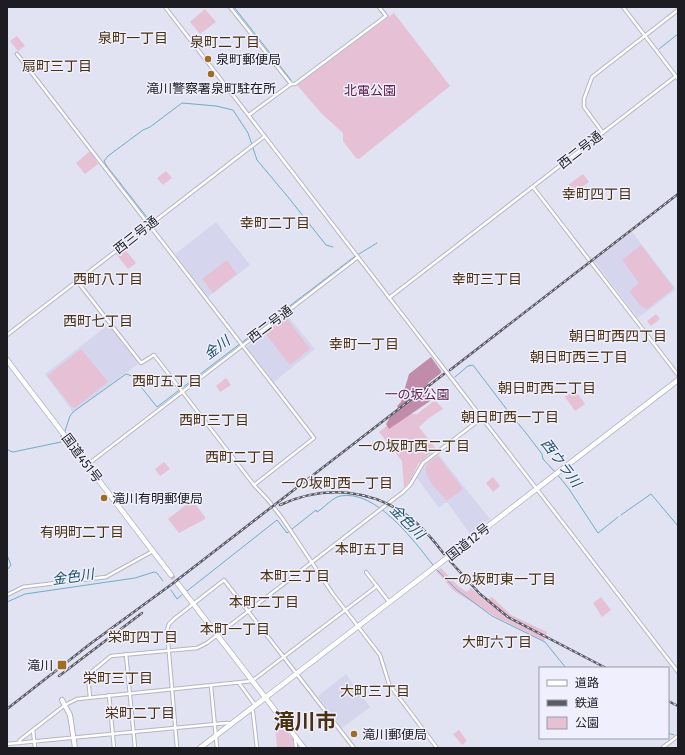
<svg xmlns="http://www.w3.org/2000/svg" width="685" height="755" viewBox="0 0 685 755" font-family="'Fira Sans','Noto Sans JP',sans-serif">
	<rect width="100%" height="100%" fill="#e1e2f2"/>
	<g fill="#d5d6ee">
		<path d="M216,222L250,265L208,297L175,254Z"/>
		<path d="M632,232L676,289L638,318L594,261Z"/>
		<path d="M287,315L315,349L274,382L247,347Z"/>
		<path d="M108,325L110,326L138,364L73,412L45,374Z"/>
		<path d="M438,454L490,519L470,534L448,503H445L439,508L417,478L425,464Z"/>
		<path d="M346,674L370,707L342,728L318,696Z"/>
	</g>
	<g fill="#e6c1d6">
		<path d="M205,9L216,22L200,34L190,22Z"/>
		<path d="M394,13L450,86L359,159L356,158L343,141V133L321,113L297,85Z"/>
		<path d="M17,36L25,46L18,51L10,41Z"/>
		<path d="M89,152H91L98,164L85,174L76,163Z"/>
		<path d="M166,171L172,178L163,185L157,178Z"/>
		<path d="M583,174L589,182L574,193L568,185Z"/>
		<path d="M641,245L673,287L672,290L647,309L642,307L630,293L631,290L639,283L622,260Z"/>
		<path d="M124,248L136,263L128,269L116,254Z"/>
		<path d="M227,260L237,274L213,293L202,279Z"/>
		<path d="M656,314L660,319L651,326L647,321Z"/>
		<path d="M286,317L310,349L290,365L265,333Z"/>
		<path d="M81,349L108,382L75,408L72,407L47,376Z"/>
		<path d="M226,378L231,385L220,392L216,386Z"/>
		<path d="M575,390L585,404L575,411L565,397Z"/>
		<path d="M434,401H436L443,409L429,418L419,427L436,449L418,464L411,479L404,488L402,461L379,432L406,411L410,414H417Z"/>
		<path d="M438,456L463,489L447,501C441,494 422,476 426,466C428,462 434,459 438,456Z"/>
		<path d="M164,462L170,469L160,476L155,469Z"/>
		<path d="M493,477L500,486L493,492L486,483Z"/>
		<path d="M192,500L205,517V519L179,533L168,519Z"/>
		<path d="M441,568L458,586L467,592L471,588L485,601L492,597L511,615L547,632L544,641L496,617L454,591L436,571Z"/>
		<path d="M601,597L611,610L602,617L593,603Z"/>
		<path d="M279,721L300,748H277L275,722Z"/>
		<path d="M459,730L467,741L462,745L453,734Z"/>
	</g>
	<path fill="#c08caa" d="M431,357L441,371V373L428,383L433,399L389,429L386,424L390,417L399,410L397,406L401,402L409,374Z"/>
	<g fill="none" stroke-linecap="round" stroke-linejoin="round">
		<g stroke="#6eaec7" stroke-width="1">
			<path d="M234,7L291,80"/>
			<path d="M659,49L678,34"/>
			<path d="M149,220L106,165L104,161L108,156L143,130L150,127L182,103L216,106L233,110L248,133L257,160L288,197L326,245L333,247"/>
			<path d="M455,377L468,366L473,365L511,415L526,433L542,454L543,459L555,472"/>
			<path d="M65,431L70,416L73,412L126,374L132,376L134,378L157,407L354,257L377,243"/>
			<path d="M7,449L10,451L13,452L61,442V436"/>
			<path d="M557,474L569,489L598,533L618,517"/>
			<path d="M621,515L651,494L678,526"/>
			<path d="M7,555L11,565L7,570"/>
			<path d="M436,569L457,590L492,616L545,642L566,668"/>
			<path d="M171,590L177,599L183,594"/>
			<path d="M187,591L277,520L287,533L316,510L317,512C325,507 332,498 340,496C376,489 414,541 433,565"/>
			<path d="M7,602L25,594L135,578L154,572L157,573L163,581"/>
			<path d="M668,733L674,735"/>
		</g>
		<path stroke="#babac8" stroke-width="4.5" stroke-dasharray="4.5 2" stroke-linecap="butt" d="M171,575L178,584"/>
		<defs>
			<g id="minor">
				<path d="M165,7L678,672"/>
				<path d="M230,7L291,84"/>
				<path d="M623,7L678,79"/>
				<path d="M17,54L314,438L254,485"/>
				<path d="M249,115L291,84H295L386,16L379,7"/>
				<path d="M603,133L584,107V99L592,77L678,10"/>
				<path d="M533,187L678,375"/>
				<path d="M77,281L141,363L154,355L254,485L268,500L282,518L333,594L380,655L389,684L437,748"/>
				<path d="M389,298L676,76"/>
				<path d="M7,335L265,136"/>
				<path d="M87,465L358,257"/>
				<path d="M366,572L389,602"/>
				<path d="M7,595L23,587L106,577L153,551"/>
				<path d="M126,654L135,748"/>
				<path d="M239,683L255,705"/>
				<path d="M211,686L217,748"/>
				<path d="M109,695L114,748"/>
				<path d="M90,697L88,677L89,674L111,656L197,648L207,643L403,492L410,485L423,463L482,418"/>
				<path d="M252,709L253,712L257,748"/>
				<path d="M33,730L35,748"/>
				<path d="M295,739L296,748"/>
				<path d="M19,743L20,740L65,705L77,699L252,681L377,586"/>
				<path d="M7,744L227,723L231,724"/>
				<path d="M177,748L167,630L169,624L174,619L224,580L354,748"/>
				<path d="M662,748L678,736"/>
			</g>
			<path id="major" d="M62,700L70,715L75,748"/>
			<g id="highway">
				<path d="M7,360L171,575"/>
				<path d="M178,584L304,748"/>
				<path d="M200,748L678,380"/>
			</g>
		</defs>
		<use href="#minor" stroke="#b4b5c5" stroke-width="4.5"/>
		<use href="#major" stroke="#b4b5c5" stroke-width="6"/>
		<use href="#highway" stroke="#b4b5c5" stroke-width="6"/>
		<use href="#minor" stroke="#fff" stroke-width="2.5"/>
		<use href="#major" stroke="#fff" stroke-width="4"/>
		<use href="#highway" stroke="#fff" stroke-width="4.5"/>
		<defs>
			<g id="rail">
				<path d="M450,370L678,194"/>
				<path d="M280,505C325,484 375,489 413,520C425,530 435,542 444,554"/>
				<path d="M450,561L480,594L508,617L606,668"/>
				<path d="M59,676L142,613"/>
				<path d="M668,701L678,706"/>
				<path d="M7,709L90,644L172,584L444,374"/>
			</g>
		</defs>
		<use href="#rail" stroke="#5a5a63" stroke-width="2.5"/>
		<use href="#rail" stroke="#efeffd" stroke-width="1" stroke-dasharray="3" stroke-linecap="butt"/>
	</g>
	<g fill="#9e6c22" stroke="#efeffd" stroke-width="1.5">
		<circle cx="208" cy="59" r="4"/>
		<circle cx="211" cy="74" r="4"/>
		<circle cx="104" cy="498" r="4"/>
		<rect x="57" y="660" width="10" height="10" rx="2"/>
		<circle cx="354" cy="734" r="4"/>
	</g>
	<g text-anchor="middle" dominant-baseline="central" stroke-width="3" stroke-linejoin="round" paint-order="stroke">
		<g font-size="13" fill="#1c1c22" stroke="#efeffd" text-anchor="start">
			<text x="216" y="59">泉町郵便局</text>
			<text x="211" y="88" text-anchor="middle">滝川警察署泉町駐在所</text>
			<text x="112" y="498">滝川有明郵便局</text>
			<text x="53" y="665" text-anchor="end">滝川</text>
			<text x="362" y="734">滝川郵便局</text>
		</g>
		<g font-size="13" fill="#5f214a" stroke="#efeffd">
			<text x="370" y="90">北電公園</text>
			<text x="417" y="394">一の坂公園</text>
		</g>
		<g font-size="13" fill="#1c1c22" stroke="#efeffd">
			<text transform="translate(580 150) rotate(-38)">西二号通</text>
			<text transform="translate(136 235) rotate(-38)">西三号通</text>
			<text transform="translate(270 324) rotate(-37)">西二号通</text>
			<text transform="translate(82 458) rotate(53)">国道451号</text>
			<text transform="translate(468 542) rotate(-38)">国道12号</text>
		</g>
		<g font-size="14" fill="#4a320f" stroke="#efeffd">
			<text x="133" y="38">泉町一丁目</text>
			<text x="225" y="42">泉町二丁目</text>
			<text x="57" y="66">扇町三丁目</text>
			<text x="597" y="194">幸町四丁目</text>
			<text x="275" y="223">幸町二丁目</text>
			<text x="108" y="279">西町八丁目</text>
			<text x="487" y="279">幸町三丁目</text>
			<text x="98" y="321">西町七丁目</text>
			<text x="618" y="336">朝日町西四丁目</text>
			<text x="364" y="344">幸町一丁目</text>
			<text x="579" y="357">朝日町西三丁目</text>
			<text x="167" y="381">西町五丁目</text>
			<text x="547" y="388">朝日町西二丁目</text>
			<text x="510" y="417">朝日町西一丁目</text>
			<text x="214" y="420">西町三丁目</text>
			<text x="414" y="446">一の坂町西二丁目</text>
			<text x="240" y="457">西町二丁目</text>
			<text x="337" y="483">一の坂町西一丁目</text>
			<text x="82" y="532">有明町二丁目</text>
			<text x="370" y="549">本町五丁目</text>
			<text x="295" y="576">本町三丁目</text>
			<text x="500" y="579">一の坂町東一丁目</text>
			<text x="264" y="602">本町二丁目</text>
			<text x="235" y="629">本町一丁目</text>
			<text x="143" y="637">栄町四丁目</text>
			<text x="497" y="642">大町六丁目</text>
			<text x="118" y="678">栄町三丁目</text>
			<text x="375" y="691">大町三丁目</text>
			<text x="140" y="713">栄町二丁目</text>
		</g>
		<g font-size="14" font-style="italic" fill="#1e5265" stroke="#efeffd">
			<text transform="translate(217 348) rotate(-37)">金川</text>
			<text transform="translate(561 463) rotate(53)">西ウラ川</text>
			<text transform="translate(407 522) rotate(45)">金色川</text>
			<text transform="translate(73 577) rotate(-8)">金色川</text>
		</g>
		<g font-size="21" font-weight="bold" fill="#4a320f" stroke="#efeffd">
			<text x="305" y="722">滝川市</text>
		</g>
	</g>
	<rect width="685" height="755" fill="none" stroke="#1c1c22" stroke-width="16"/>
	<rect x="539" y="667" width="130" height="72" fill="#efeffd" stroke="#9b9ba5"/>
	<rect x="547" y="680" width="20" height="6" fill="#ffffff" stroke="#9b9ba5"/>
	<text x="575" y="687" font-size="12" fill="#1c1c22">道路</text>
	<rect x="547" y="700" width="20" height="6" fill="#5a5a63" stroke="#9b9ba5"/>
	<text x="575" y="707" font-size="12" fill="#1c1c22">鉄道</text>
	<rect x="547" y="717" width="20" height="12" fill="#e6c1d6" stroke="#9b9ba5"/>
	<text x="575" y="727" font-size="12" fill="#1c1c22">公園</text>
</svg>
